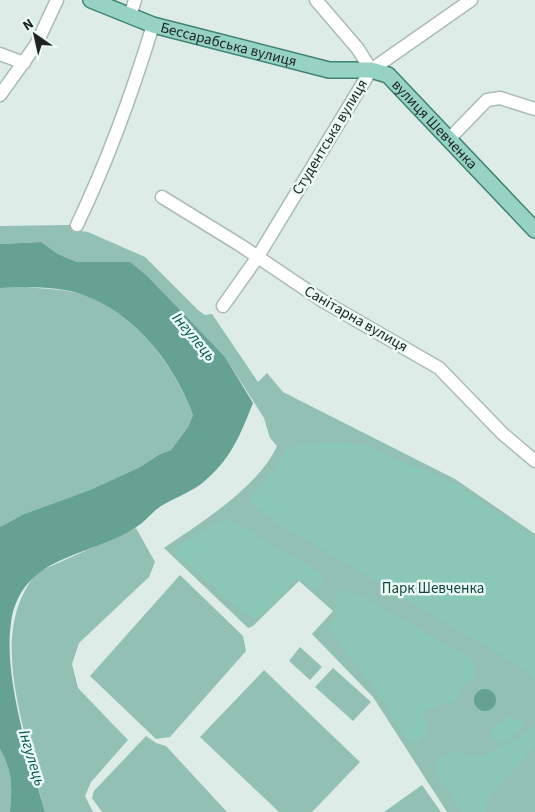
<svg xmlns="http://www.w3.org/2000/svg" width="535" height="812" viewBox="0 0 535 812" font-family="'Source Sans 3',sans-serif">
	<rect width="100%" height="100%" fill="#ddece7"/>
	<g fill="#92c0b2">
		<path d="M70,225L73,230L88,232L145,257L198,310L205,315L212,314L258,382L267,373L283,392L455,479L535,534V812H447L373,697L312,634L333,611L299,581L253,626L248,628L164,548C200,523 258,488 277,446L270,438L264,418L225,357L130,262H77L58,254L41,242L0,244V226Z"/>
		<path d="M26,287C44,289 66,289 83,295C134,312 175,366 193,415L188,427L171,450L160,454L140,467L90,490L24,514L0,527V288Z"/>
		<path d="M136,528L155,562L149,577L79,643L72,664L78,688L128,740L91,782L85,796L93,812H45C37,784 30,755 23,727C11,675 0,615 38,572Z"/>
		<path d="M180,575L243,636L246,651L170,737L156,739L90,676Z"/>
		<path d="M300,647L322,667L310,680L289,661Z"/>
		<path d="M333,668L371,702L353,721L315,687Z"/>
		<path d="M264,670L360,762L312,812H279L200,737Z"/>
		<path d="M146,736L156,743L166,746L227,812H102L92,798L94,791Z"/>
		<path d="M0,749C13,773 12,786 10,812H0Z"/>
		<path d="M422,785L441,812H384Z"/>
	</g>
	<g fill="#8ac7b5">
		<path d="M336,442L363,445L456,484L535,539V680L521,667L274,521L251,504L250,498L277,466L288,448L300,444Z"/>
		<path d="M226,518L322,574L323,583L318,589L297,578L256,619L245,614L176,554L178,545Z"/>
		<path d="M343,589L364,597L473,660L476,668L475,676L465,685L454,703C437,704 416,708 429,729L418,743L408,742L376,690L328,629L335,617L336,596Z"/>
		<path d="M510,716L524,723L522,729L504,743L493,739L489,734L497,724Z"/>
		<path d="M535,724V746L487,800L486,812H462L434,769L436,762L451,750C462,753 480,760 491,754C494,752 497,748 500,746H507Z"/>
	</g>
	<g fill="#66a291">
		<path d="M41,242L58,254L77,262H130L147,276L225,357L253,403C240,436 230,461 201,484C189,493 174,498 161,506C152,512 145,522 135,528C87,558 21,555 11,623C3,677 30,759 45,812H10C12,786 13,773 0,749V527L24,514L90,490L140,467L160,454L171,450L188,427L193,415C175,365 135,313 83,295C58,286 26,287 0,288V244Z"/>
		<circle cx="485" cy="700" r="11"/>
	</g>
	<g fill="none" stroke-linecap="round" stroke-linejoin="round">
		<defs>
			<g id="minor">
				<path d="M316,0L358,49L371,70"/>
				<path d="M130,16L135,0"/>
				<path d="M0,54L24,63"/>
				<path d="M0,95L36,45L57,0"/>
				<path d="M450,138L487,100L500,98L535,109"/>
				<path d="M162,197L240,245L323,301L439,368L503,434L535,461"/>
				<path d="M77,225C108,160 132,94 153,25"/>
				<path d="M223,306L257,258L371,70L471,0"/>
			</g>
			<g id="major">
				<path id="s1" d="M91,0L153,25L329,70H371L388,75L535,230"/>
			</g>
		</defs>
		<use href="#minor" stroke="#acbbb6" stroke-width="15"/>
		<use href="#major" stroke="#3f8371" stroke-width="18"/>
		<use href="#minor" stroke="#fff" stroke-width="12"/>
		<use href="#major" stroke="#96d3c4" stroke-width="15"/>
	</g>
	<g text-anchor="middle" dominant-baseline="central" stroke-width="5" stroke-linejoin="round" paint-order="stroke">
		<g font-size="15" fill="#1f2422" stroke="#eafaf5">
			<text stroke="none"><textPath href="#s1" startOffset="145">Бессарабська вулиця</textPath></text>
			<text stroke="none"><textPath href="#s1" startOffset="376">вулиця Шевченка</textPath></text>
			<text transform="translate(330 137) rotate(-59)">Студентська вулиця</text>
			<text transform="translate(356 319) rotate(30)">Санітарна вулиця</text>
		</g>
		<g font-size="15" fill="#13473b" stroke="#eafaf5">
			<text x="433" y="588">Парк Шевченка</text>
		</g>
		<g font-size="16" font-style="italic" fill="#035a49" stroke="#eafaf5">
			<text transform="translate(194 337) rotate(50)">Інгулець</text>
			<text transform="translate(32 758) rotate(73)">Інгулець</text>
		</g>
	</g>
	<g transform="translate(35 35) rotate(326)" stroke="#eafaf5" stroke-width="4" paint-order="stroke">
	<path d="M0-4L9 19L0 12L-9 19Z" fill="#1f2422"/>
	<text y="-8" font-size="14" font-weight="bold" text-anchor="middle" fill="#1f2422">N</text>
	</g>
</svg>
